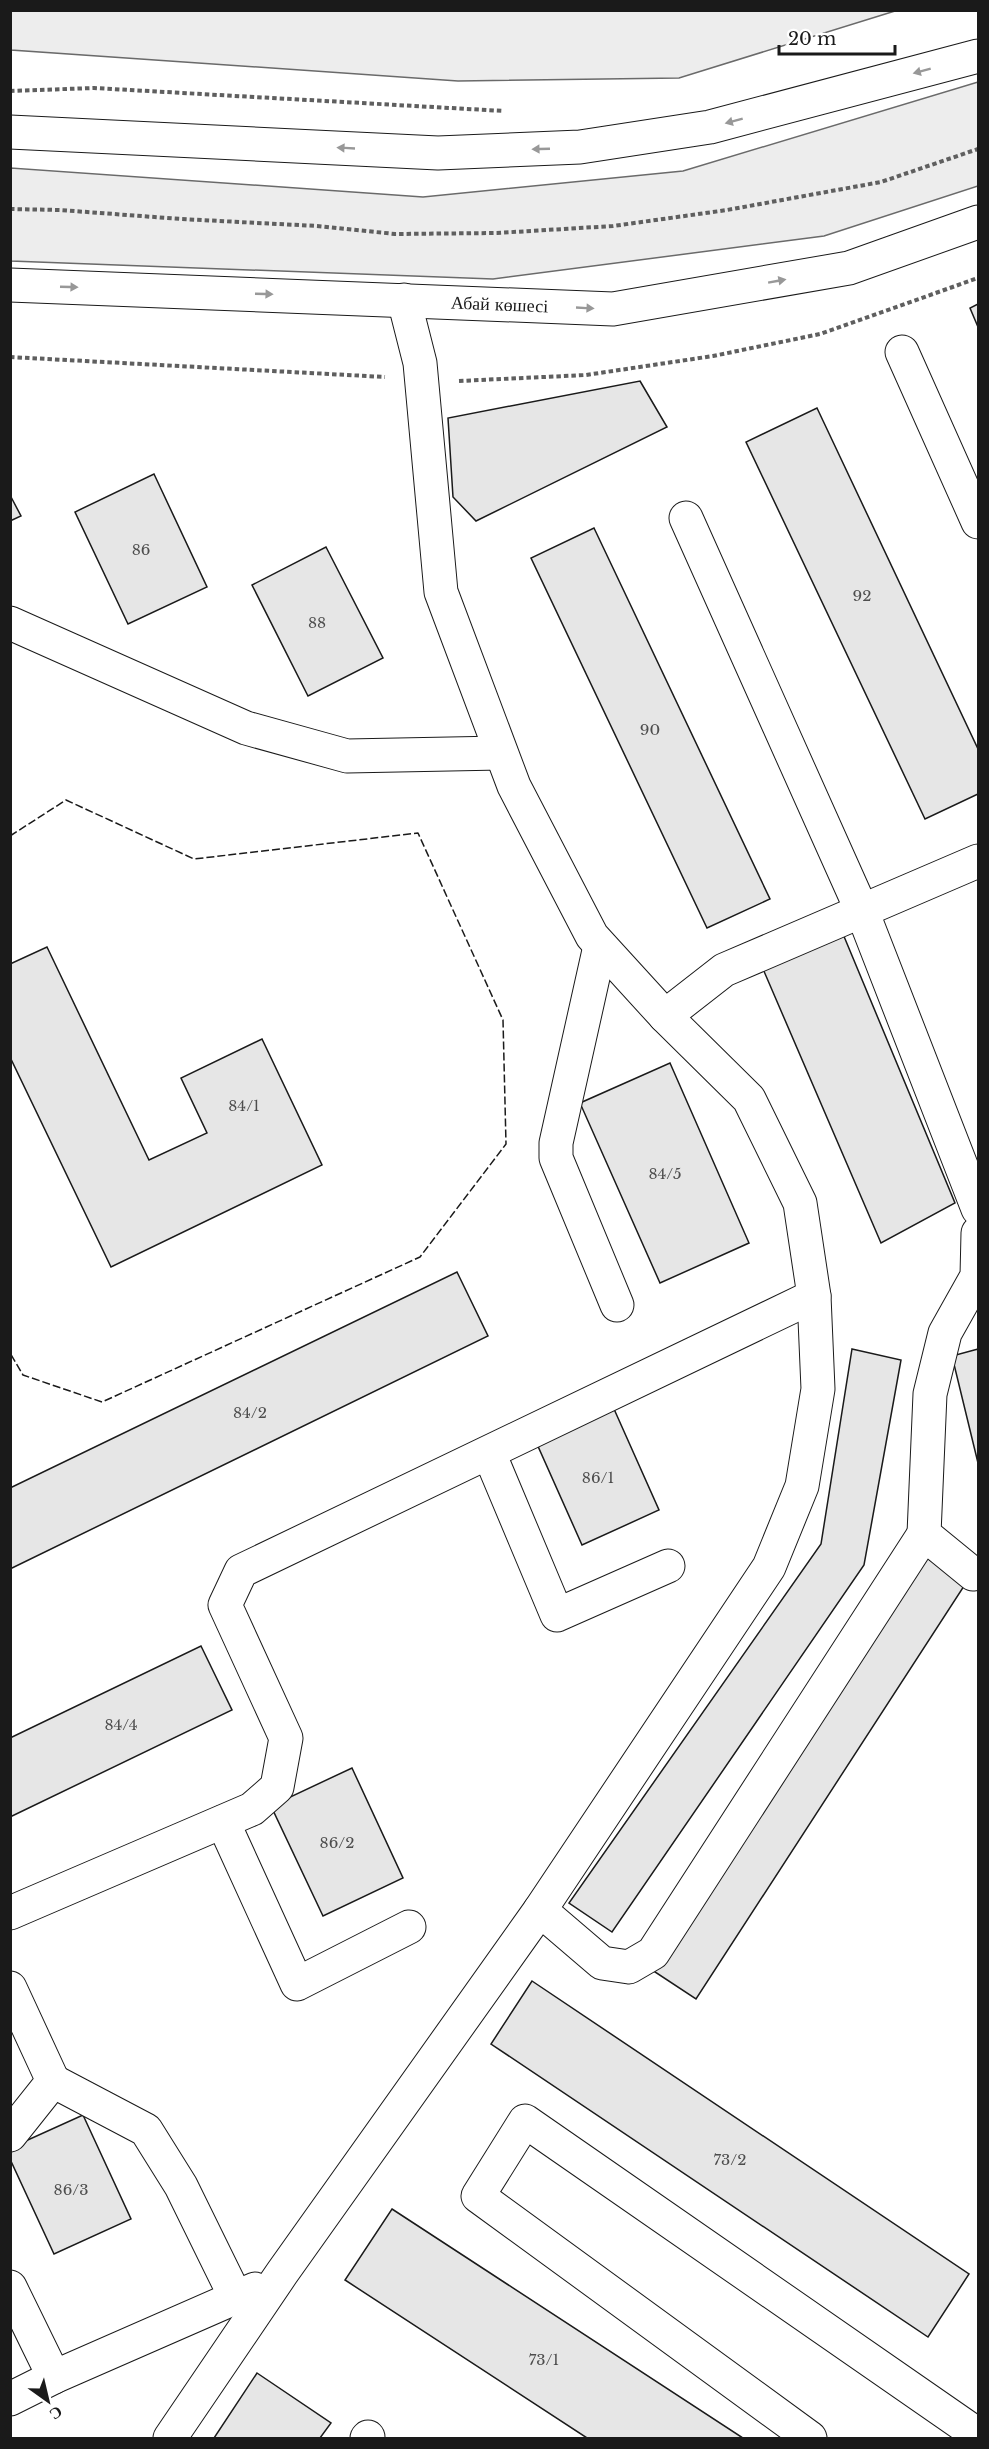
<svg xmlns="http://www.w3.org/2000/svg" width="989" height="2449" viewBox="0 0 989 2449" font-family="'Libre Baskerville',serif">
	<rect width="100%" height="100%" fill="#fff"/>
	<g fill="#ededed" stroke="#6a6a6a" stroke-width="1.5">
		<path d="M10,11L11,10L895,11L679,78L458,81L11,50Z"/>
		<path d="M978,82V186L824,236L493,279L11,261V168L423,197L683,171Z"/>
	</g>
	<g fill="#e6e6e6" stroke="#1a1a1a" stroke-width="1.5">
		<path d="M978,304V327L970,308Z"/>
		<path d="M640,381L667,427L476,521L453,497L448,418Z"/>
		<path d="M817,408L978,749V794L925,819L746,442Z"/>
		<path d="M154,474L207,587L128,624L75,512Z"/>
		<path d="M10,495L21,516L10,521Z"/>
		<path d="M594,528L770,899L707,928L531,558Z"/>
		<path d="M326,547L383,658L308,696L252,585Z"/>
		<path d="M843,934L955,1203L881,1243L763,969Z"/>
		<path d="M47,947L149,1160L207,1133L181,1078L262,1039L322,1165L111,1267L10,1057V964Z"/>
		<path d="M670,1063L749,1243L660,1283L580,1103Z"/>
		<path d="M457,1272L488,1336L10,1569V1488Z"/>
		<path d="M852,1349L901,1360L864,1565L612,1932L569,1903L821,1544Z"/>
		<path d="M978,1349V1463L952,1356Z"/>
		<path d="M614,1409L659,1510L582,1545L537,1444Z"/>
		<path d="M921,1554L966,1583L696,1999L652,1970Z"/>
		<path d="M201,1646L232,1710L10,1817V1738Z"/>
		<path d="M352,1768L403,1878L323,1916L271,1806Z"/>
		<path d="M532,1981L969,2274L928,2337L491,2044Z"/>
		<path d="M83,2115L131,2219L54,2254L10,2159V2148Z"/>
		<path d="M392,2209L743,2438H587L345,2280Z"/>
		<path d="M257,2373L331,2423L320,2438H214Z"/>
	</g>
	<g fill="none" stroke-linecap="round" stroke-linejoin="round">
		<defs>
			<g id="minor">
				<path d="M10,132L438,153L580,147L710,127L978,56"/>
				<path id="s1" d="M10,285L613,309L849,268L978,222"/>
				<path d="M404,300L420,363L441,592L514,786L592,936L665,1016L724,970L978,861"/>
				<path d="M902,352L978,522"/>
				<path d="M686,518L862,911L978,1209"/>
				<path d="M10,623L246,728L347,756L501,753"/>
				<path d="M600,946L556,1143V1158L617,1305"/>
				<path d="M978,1233L977,1276L945,1333L930,1394L924,1534L973,1574L978,1573"/>
				<path d="M489,1453L557,1615L668,1566"/>
				<path d="M223,1822L297,1984L409,1927"/>
				<path d="M540,1910L602,1963L629,1967L653,1953L924,1534"/>
				<path d="M10,1913L252,1809L277,1787L286,1738L225,1605L241,1571L814,1296"/>
				<path d="M10,1988L53,2081L10,2135"/>
				<path d="M53,2081L146,2130L181,2186L236,2298"/>
				<path d="M10,2287L54,2377"/>
				<path d="M10,2399L54,2377L255,2289"/>
				<path d="M170,2438L282,2273L540,1910L769,1567L802,1486L818,1389L814,1296L800,1203L749,1099L665,1016"/>
				<path d="M367,2438L368,2437"/>
				<path d="M810,2438L478,2196L525,2121L978,2435"/>
			</g>
		</defs>
		<use href="#minor" stroke="#1a1a1a" stroke-width="35"/>
		<g stroke="#5f5f5f" stroke-width="4" stroke-dasharray="4.5 3" stroke-linecap="butt">
			<path d="M10,91L94,88L504,111"/>
			<path d="M10,209L60,210L181,219L317,226L395,234L497,233L613,226L727,210L881,182L978,149"/>
			<path d="M10,357L385,377"/>
			<path d="M459,381L586,375L713,356L820,334L978,278"/>
		</g>
		<use href="#minor" stroke="#fff" stroke-width="33"/>
		<path stroke="#1a1a1a" stroke-width="1.5" stroke-dasharray="8 3" stroke-linecap="butt" d="M10,836L66,800L194,859L418,833L503,1020L506,1144L420,1257L102,1402L23,1375L10,1353"/>
	</g>
	<defs><path id="oneway-solid" d="M-6-.8H1V-3.2L6.5 0L1 3.2V.8H-6Z" transform="scale(1.5)"/></defs>
	<g fill="#989898">
		<use href="#oneway-solid" transform="translate(922 71) rotate(165)"/>
		<use href="#oneway-solid" transform="translate(734 121) rotate(165)"/>
		<use href="#oneway-solid" transform="translate(346 148) rotate(-177)"/>
		<use href="#oneway-solid" transform="translate(541 149) rotate(178)"/>
		<use href="#oneway-solid" transform="translate(777 281) rotate(-10)"/>
		<use href="#oneway-solid" transform="translate(69 287) rotate(2)"/>
		<use href="#oneway-solid" transform="translate(264 294) rotate(2)"/>
		<use href="#oneway-solid" transform="translate(585 308) rotate(3)"/>
	</g>
	<g text-anchor="middle" dominant-baseline="central" stroke-width="4.5" stroke-linejoin="round" paint-order="stroke">
		<g font-size="15" fill="#4d4d4d">
			<text x="141" y="549">86</text>
			<text x="862" y="595">92</text>
			<text x="317" y="622">88</text>
			<text x="650" y="729">90</text>
			<text x="244" y="1105">84/1</text>
			<text x="665" y="1173">84/5</text>
			<text x="250" y="1412">84/2</text>
			<text x="598" y="1477">86/1</text>
			<text x="121" y="1724">84/4</text>
			<text x="337" y="1842">86/2</text>
			<text x="730" y="2159">73/2</text>
			<text x="71" y="2189">86/3</text>
			<text x="544" y="2359">73/1</text>
		</g>
		<g font-size="18" fill="#1a1a1a" stroke="#fff">
			<text stroke="none"><textPath href="#s1" startOffset="490">Абай көшесі</textPath></text>
		</g>
	</g>
	<rect width="989" height="2449" fill="none" stroke="#1a1a1a" stroke-width="24"/>
	<g transform="translate(48 2401) rotate(146)" stroke="#ffffff" stroke-width="4.5" paint-order="stroke">
	<path d="M0-4.5L10 22L0 15L-10 22Z" fill="#1a1a1a"/>
	<text y="-9" font-size="16" font-weight="bold" text-anchor="middle" fill="#1a1a1a">С</text>
	</g>
	<path d="M779 45v9h116v-9" fill="none" stroke="#1a1a1a" stroke-width="3"/>
	<text x="788" y="45" font-size="18" fill="#1a1a1a" stroke="#ffffff" stroke-width="4.5" paint-order="stroke">20 m</text>
</svg>
